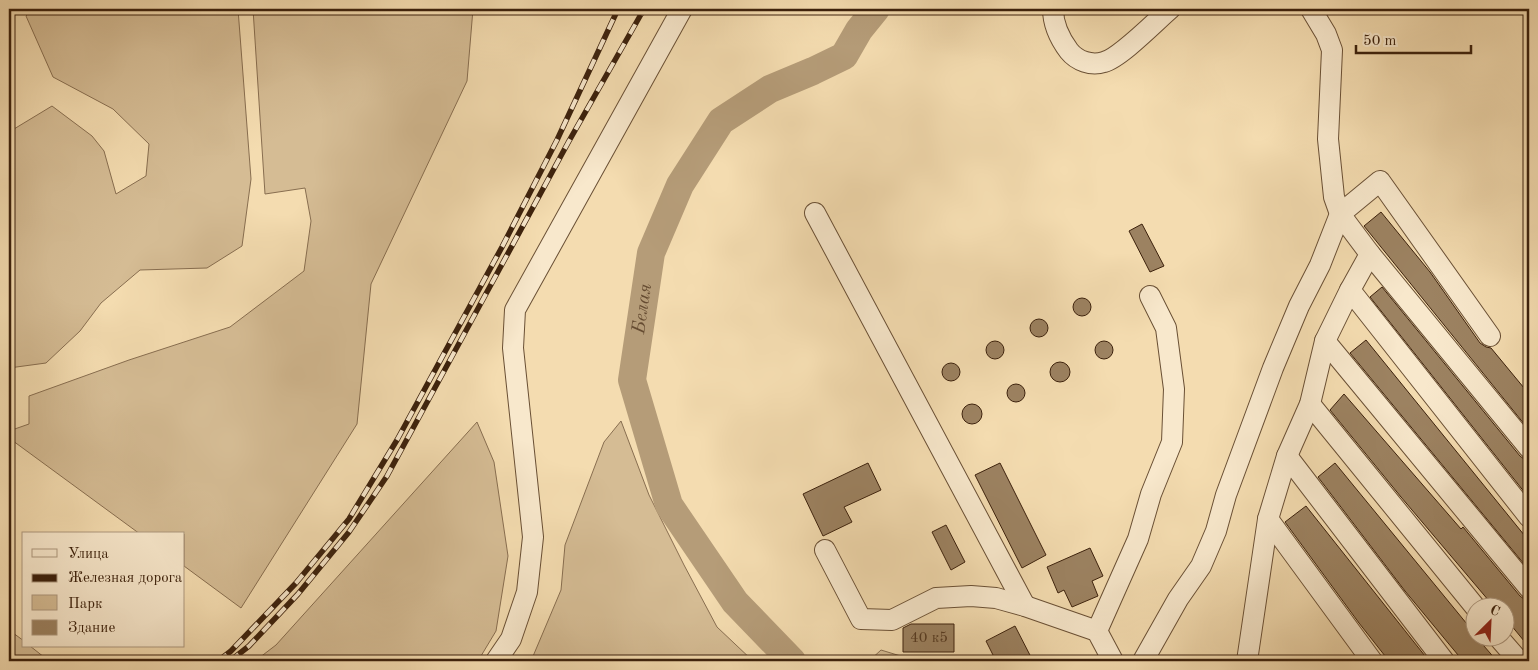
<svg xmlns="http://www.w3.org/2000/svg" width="1538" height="670" viewBox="0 0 1538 670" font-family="'Old Standard TT',serif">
	<rect width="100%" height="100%" fill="#f4dcb0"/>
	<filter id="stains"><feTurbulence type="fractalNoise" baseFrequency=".004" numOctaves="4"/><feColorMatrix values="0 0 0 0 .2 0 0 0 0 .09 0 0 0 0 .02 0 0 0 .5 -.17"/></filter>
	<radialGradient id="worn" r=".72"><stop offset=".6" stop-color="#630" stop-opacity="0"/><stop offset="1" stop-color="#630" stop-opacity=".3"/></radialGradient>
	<g fill="#d5bc94" stroke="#886e50">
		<path d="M32,9H238L251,179L242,246L207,268L140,270L101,303L80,331L46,363L9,368V132L52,106L92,136L104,151L116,194L146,176L149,144L113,109L53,77L26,16Z"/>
		<path d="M253,9H473L467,81L371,284L357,424L241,608L184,566V534H140L9,438V431L29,424V396L129,360L230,327L304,271L311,221L305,188L265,194Z"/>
		<path d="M621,421L649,495L684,565L717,627L753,661H531L561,590L565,545L604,442Z"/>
		<path d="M477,422L494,462L508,556L496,631L478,661H255L276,645Z"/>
		<path d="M9,630L24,641V646H30L49,661H9Z"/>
		<path d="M881,650L917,661H869Z"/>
	</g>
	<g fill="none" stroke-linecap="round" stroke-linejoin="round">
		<path stroke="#b59c78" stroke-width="28" id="s1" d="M792,661L735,602L669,505L632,380L651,253L680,185L721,121L770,89L813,71L844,56L859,30L876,9"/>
	</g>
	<g fill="#9c8261" stroke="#3c210c">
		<path d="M1381,212L1430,272L1480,343L1486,347L1491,348L1529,394V430L1364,226Z"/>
		<path d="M1142,224L1164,266L1150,272L1129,231Z"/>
		<path d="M1382,287L1520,456L1524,459L1529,460V498L1370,297Z"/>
		<circle cx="1082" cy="307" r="9"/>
		<circle cx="1039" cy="328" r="9"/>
		<path d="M1366,340L1529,541V570L1350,353Z"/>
		<circle cx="1104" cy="350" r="9"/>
		<circle cx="995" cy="350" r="9"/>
		<circle cx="1060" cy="372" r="10"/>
		<circle cx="951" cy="372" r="9"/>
		<circle cx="1016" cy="393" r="9"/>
		<path d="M1344,394L1461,529L1463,527L1520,596L1524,599L1529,600V647L1506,619V608H1495L1401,497L1330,410Z"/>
		<circle cx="972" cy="414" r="10"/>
		<path d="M868,463L881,490L844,507L852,522L823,536L803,494Z"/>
		<path d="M1000,463L1046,555L1022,568L975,475Z"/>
		<path d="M1335,463L1476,635V638H1477L1497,661H1463L1405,591L1318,477Z"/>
		<path d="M1306,506L1429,661H1389L1359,623L1285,522Z"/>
		<path d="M946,525L965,562L951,570L932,532Z"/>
		<path d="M1090,548L1103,576L1092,581L1098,596L1072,607L1064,590L1058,593L1047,567Z"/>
		<path d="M911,624H954V652H903V628Z"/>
		<path d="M1015,626L1033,661H996L986,641Z"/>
	</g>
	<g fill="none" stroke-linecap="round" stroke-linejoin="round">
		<defs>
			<g id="minor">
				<path d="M1053,9C1053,24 1060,39 1069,51C1077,61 1091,66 1104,62C1120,58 1156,21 1170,9"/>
				<path d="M815,213L1025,606"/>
				<path d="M1370,254L1529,448"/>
				<path d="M1350,290L1529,517"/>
				<path d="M1325,341L1529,588"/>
				<path d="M1310,404L1476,608"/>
				<path d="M1287,456L1444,661"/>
				<path d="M1268,519L1372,661"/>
				<path d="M825,550L861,619L892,620L936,598L971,596L996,598L1025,606L1097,631L1113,661"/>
				<path d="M1097,631L1138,539L1151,494L1172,442L1174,389L1166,328L1150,296"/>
				<path d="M1499,638L1519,661"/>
				<path d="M496,661L511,639L527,592L533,537L513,348L515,310L682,9"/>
				<path d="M1143,661L1178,599L1201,566L1216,531L1226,495L1273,368L1299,306L1320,265L1340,214L1380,181L1490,336"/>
				<path d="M1247,661L1268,519L1287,456L1310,404L1325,341L1350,290L1370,254L1340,214L1334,197L1328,139L1332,50L1326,34L1311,9"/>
			</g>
		</defs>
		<use href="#minor" stroke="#6a5035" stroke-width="22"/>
		<use href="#minor" stroke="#f8e8cc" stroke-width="20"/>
		<defs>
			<g id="rail">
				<path d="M218,661L231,651L296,583L349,519L397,440L502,247L557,140L618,9"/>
				<path d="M230,661L249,646L298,594L349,532L387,476L569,141L644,9"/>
			</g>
		</defs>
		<use href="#rail" stroke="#3c210c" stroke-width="5.5"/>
		<use href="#rail" stroke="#f8e8cc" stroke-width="4" stroke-dasharray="11" stroke-linecap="butt"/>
	</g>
	<g text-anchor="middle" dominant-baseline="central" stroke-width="5" stroke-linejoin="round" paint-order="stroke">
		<g font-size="15" fill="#543921">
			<text x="929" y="638">40 к5</text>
		</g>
		<g font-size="19" font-style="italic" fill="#664c32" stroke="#f8e8cc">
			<text stroke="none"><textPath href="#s1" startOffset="402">Белая</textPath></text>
		</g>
	</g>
	<rect width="1538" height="670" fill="none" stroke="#f4dcb0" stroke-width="30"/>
	<rect x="10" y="10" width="1518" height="650" fill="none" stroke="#3c210c" stroke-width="2.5"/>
	<rect x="15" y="15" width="1508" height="640" fill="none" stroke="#3c210c"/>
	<rect x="22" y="532" width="162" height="115" fill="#f8e8cc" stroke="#ad987f"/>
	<rect x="32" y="549" width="25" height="8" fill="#f8e8cc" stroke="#ad987f"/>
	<text x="68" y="558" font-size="15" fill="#3c210c">Улица</text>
	<rect x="32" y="574" width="25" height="8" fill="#3c210c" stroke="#ad987f"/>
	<text x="68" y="582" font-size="15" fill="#3c210c">Железная дорога</text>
	<rect x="32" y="595" width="25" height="15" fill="#d5bc94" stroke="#ad987f"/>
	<text x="68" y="608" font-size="15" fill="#3c210c">Парк</text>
	<rect x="32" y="620" width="25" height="15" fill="#9c8261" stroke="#ad987f"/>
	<text x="68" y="632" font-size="15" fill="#3c210c">Здание</text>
	<g transform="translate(1490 622) rotate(24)"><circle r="24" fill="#f8e8cc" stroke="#ad987f"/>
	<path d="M0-4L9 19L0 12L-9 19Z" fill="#8f2418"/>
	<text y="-8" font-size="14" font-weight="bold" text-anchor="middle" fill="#3c210c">С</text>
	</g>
	<path d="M1356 45v8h115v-8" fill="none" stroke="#3c210c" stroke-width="2.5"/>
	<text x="1363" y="45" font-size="15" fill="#3c210c" stroke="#f8e8cc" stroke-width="4" paint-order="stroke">50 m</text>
	<rect width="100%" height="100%" filter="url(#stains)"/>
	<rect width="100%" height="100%" fill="url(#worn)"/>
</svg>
